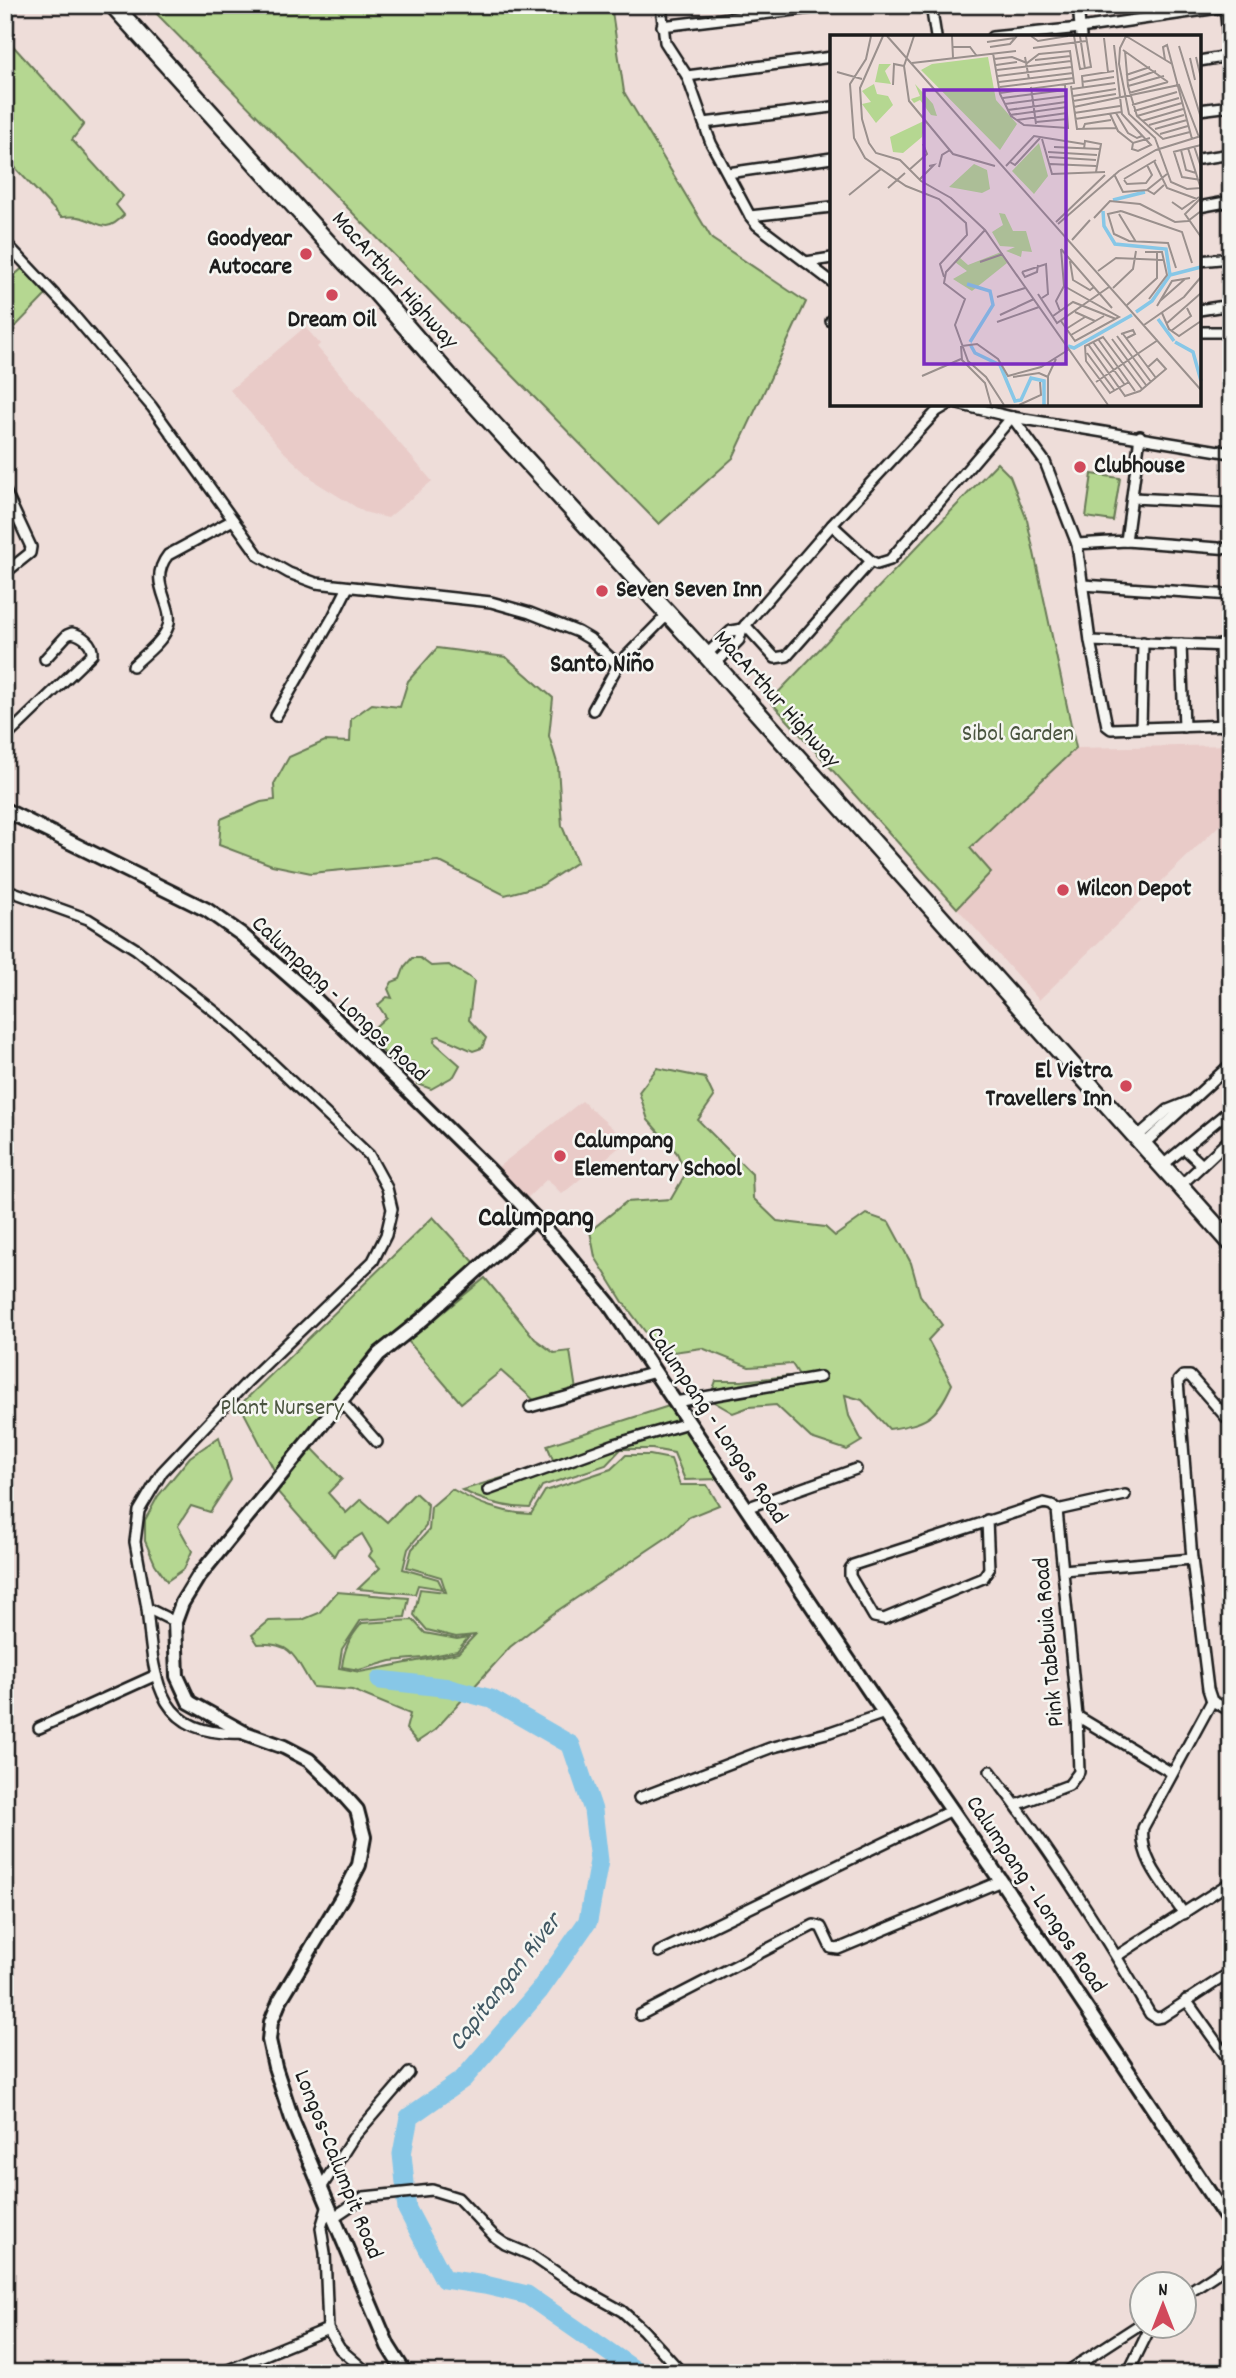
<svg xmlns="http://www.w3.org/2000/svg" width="1236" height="2378" viewBox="0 0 1236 2378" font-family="Dekko,sans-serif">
	<rect width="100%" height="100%" fill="#eeddd9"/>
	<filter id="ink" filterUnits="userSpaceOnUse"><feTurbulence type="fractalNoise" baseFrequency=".0143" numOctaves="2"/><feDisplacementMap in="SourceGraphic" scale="14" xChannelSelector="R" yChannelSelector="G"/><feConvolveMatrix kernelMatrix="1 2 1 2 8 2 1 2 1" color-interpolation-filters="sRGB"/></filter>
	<g filter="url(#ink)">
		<g fill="#e9cbc8">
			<path d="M305,327L320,344L317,347L432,481L388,518L364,512L317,483L285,453L230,390Z"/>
			<path d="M1231,745V814L1039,1000L957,908L991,872L969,848L1076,748Z"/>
			<path d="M582,1101L627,1141L562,1194L547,1179L523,1202L493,1171Z"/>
		</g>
		<g fill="#b5d791" stroke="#687a56" stroke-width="2">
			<path d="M148,5H611L624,92L712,239L806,302L733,458L659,524Z"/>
			<path d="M5,37L84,124L72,140L123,196L116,205L124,215C104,236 100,221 78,217C73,216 66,217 61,217L7,159L10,156L5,151Z"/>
			<path d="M24,267L47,294L13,329L5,342V283Z"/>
			<path d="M997,463L1010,476L1027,520L1076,748L970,848L991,872L957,908L770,701Z"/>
			<path d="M1092,474L1120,478L1113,521L1086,517Z"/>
			<path d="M437,648L506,657L553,698L549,736L558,766L562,826L577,862L542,885L505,895L438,861L311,873L272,865L219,845L221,819L261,802L275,800L274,784L289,757L325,741L350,742L351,719L372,704L400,707L408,681Z"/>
			<path d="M412,958H420L431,966L449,965C457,972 466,973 474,981L469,1020L486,1038L482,1048L473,1051L439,1036L435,1037L434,1042L460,1065L454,1076L431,1089L418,1084L417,1068L413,1062L395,1064L373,1041H369L366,1035L386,1017L378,1005L387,997L392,998L388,989L392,982L400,979L405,966Z"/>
			<path d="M657,1068L705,1078L714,1097L698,1120L752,1174L753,1198L777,1221L825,1227L835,1236L866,1214L889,1222L911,1263L920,1295L942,1325L928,1340L952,1384C936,1419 927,1423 889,1429L862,1400L845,1395L849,1416L862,1441L847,1450L811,1438L776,1405L749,1407L733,1413L709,1399L716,1381H742L799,1375L792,1364L749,1367L702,1348L673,1352L659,1350L623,1302L595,1257L590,1231L626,1202L671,1199L686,1173L677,1153L648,1120L639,1092Z"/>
			<path d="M433,1217L475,1263L368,1355L275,1472L240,1405Z"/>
			<path d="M485,1278L535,1339L554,1353L570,1351L576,1390L536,1402L501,1371L461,1403L408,1341Z"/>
			<path d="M669,1406L720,1479L685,1480L674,1453L652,1449H621L606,1465L542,1486L530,1508C506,1508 484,1502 462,1490L554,1462L547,1445Z"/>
			<path d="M219,1437L231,1480L210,1512L191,1506L178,1526L192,1551L184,1569L167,1581L155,1564L145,1541V1520L158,1496L190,1457Z"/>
			<path d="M311,1447L342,1479L328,1493L346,1513L361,1499L387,1522L415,1493L428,1505L426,1526L408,1549L403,1569L438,1579L443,1589L418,1585L415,1594L358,1589L380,1568L369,1556L372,1551L362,1534L338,1549L334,1556L276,1490Z"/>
			<path d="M626,1455H650L671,1459L680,1485H707L719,1505L689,1517L669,1536L554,1613L510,1647L435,1730L417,1742L406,1729L410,1714L352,1690L313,1687C296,1661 295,1642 258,1644L252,1635L269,1621L302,1620L319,1613L337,1592L409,1598L405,1617L361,1620L342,1649L339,1668L360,1672L458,1653L475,1635L456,1637L427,1630L414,1615L420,1589L446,1592L441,1577L407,1567L412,1549L429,1530L431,1507L452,1489C478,1504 502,1513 531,1514L545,1491L611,1469Z"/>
			<path d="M413,1620L425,1633L457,1639L469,1637L457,1651L423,1658L391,1661L359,1670L342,1667C344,1648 350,1637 362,1623Z"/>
		</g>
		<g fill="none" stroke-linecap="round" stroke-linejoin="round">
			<g stroke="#87c7e7" stroke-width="19">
				<path d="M380,1680L450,1688L491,1699L571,1745L593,1810L599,1861L588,1921L539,1991L463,2079L409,2117L402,2154L405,2183"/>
				<path d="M406,2201L407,2209L444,2279L485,2285L527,2295L639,2373"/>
			</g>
			<defs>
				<g id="street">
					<path d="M661,5L665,42L687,76L711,143L750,216L757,225L832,282"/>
					<path d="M931,5L936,37"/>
					<path d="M1078,5L1081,37"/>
					<path d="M1225,5L1231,72"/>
					<path d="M662,26L837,5"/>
					<path d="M992,37L1080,28L1225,7"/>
					<path d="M1199,61L1229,56"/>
					<path d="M687,76L832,57"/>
					<path d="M1199,110L1231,106"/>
					<path d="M704,123L832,107"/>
					<path d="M1199,159L1231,154"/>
					<path d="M728,173L832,158"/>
					<path d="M1199,207L1231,201"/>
					<path d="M750,216L832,207"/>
					<path d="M5,242L70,311L152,407L259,556L289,573L316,583L491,602L530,613L578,632L590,639L618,665"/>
					<path d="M1199,261L1231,258"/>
					<path d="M806,262L832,258"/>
					<path d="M1199,310L1231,305"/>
					<path d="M831,321L832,320"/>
					<path d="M1199,332H1231"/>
					<path d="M958,404L1012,417L1231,453"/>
					<path d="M1012,417L1045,462L1077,544L1090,641L1107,726L1111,729L1231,725"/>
					<path d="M5,491L31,547L30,553L5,573"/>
					<path d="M1133,498L1231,503"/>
					<path d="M832,525L871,561"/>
					<path d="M1126,541L1140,436"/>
					<path d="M1077,544L1126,541L1231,549"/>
					<path d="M1083,585L1231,595"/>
					<path d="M745,625L775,658L787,656L871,561L877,564L890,560L1012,417"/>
					<path d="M1090,641L1231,646"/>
					<path d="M1181,644L1184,727"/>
					<path d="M1220,645L1222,726"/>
					<path d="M706,655L731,631L742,629"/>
					<path d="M715,664L739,640L742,629L832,525L937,411L949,404"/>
					<path d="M133,666C144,655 161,643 167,629C178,606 145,584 168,555L233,520"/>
					<path d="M593,710L618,665L667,615"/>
					<path d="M276,716L333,617L348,587"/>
					<path d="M1141,728L1143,642"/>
					<path d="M5,738L92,654C93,643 82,635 72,633L67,635L45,659"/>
					<path d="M5,889L88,919L136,949L233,1026L369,1155L387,1188L392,1209L386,1235L373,1261L248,1381L162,1472L139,1511L135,1542L147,1608L175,1622"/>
					<path d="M1137,1137L1168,1110L1188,1102"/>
					<path d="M1144,1144L1231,1064"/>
					<path d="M1184,1148L1202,1165"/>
					<path d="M1163,1165L1231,1109"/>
					<path d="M1181,1185L1231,1138"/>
					<path d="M341,1401L377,1442"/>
					<path d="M675,1402L820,1377"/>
					<path d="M530,1407L655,1372"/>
					<path d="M1231,1423L1190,1376H1183L1178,1381L1192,1559L1208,1689L1212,1701L1231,1711"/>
					<path d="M488,1490L615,1444L688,1423"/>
					<path d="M746,1508L856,1469"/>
					<path d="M1057,1510L1125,1495"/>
					<path d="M987,1520L989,1569L983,1578L884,1619L874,1617L850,1576V1569L853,1565L1044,1503L1052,1505L1057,1510L1077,1716L1079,1772L1069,1785L1016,1805"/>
					<path d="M1063,1570L1192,1559"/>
					<path d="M147,1608C154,1678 155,1738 245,1733"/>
					<path d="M1077,1716L1172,1773"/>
					<path d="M39,1728L156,1675"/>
					<path d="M990,1771C1049,1848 1102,1930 1150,2014L1156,2018L1162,2017L1231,1972"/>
					<path d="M639,1798L770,1748L830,1732L885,1713"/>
					<path d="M1184,1914C1167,1888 1139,1860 1143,1828L1212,1701"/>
					<path d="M659,1952L952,1810"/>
					<path d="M1117,1956L1231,1882"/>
					<path d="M1186,2000L1231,2063"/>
					<path d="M640,2015L814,1925L821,1927L831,1948L838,1949L1001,1881"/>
					<path d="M321,2188L353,2138L409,2073"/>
					<path d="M328,2205L321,2228L325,2253L328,2329L340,2349L368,2373"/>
					<path d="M334,2217L364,2197L432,2190L458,2198L495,2237L505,2244L531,2255L575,2285L622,2311L643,2330L682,2373"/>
					<path d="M1184,2295L1231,2264"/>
					<path d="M1080,2363L1089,2373"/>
					<path d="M221,2373L328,2329"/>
					<path d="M1065,2373L1142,2323"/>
					<path d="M1128,2373L1151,2326"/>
				</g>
				<g id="secondary">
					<path d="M5,810L207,910L241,934L313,997L489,1170L558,1243L609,1304L872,1695L1001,1881L1231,2225"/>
					<path d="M405,2373L388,2346L293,2122L275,2067L269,2040L271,2022L280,2000L344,1894L359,1865L364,1837L357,1810L333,1783L309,1760L284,1747L245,1733L189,1702L177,1676L175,1622L182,1603L198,1577L379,1354L423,1319L535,1218"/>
				</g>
				<path id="highway" d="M113,5L347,264L376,292L449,376L706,655L1231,1243"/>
			</defs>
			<use href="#street" stroke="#1c1c1c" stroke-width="14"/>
			<use href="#secondary" stroke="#1c1c1c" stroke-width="18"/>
			<use href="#highway" stroke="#1c1c1c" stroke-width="21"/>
			<use href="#street" stroke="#f6f6f2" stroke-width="9"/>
			<use href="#secondary" stroke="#f6f6f2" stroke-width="12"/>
			<use href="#highway" stroke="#f6f6f2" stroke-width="16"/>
		</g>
	</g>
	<g fill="#d1495b" stroke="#f6f6f2" stroke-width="2.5">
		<circle cx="306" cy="254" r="7"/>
		<circle cx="332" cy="295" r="7"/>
		<circle cx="1080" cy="467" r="7"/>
		<circle cx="602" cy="591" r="7"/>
		<circle cx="1063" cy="890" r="7"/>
		<circle cx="1126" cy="1086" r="7"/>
		<circle cx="560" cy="1156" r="7"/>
	</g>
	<g text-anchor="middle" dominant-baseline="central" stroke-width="5" stroke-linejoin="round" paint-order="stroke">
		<g font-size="24" font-weight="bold" fill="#1c1c1c" stroke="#f6f6f2" text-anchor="start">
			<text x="292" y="240" text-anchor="end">Goodyear<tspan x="292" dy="28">Autocare</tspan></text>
			<text x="332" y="321" text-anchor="middle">Dream Oil</text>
			<text x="1094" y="467">Clubhouse</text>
			<text x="616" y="591">Seven Seven Inn</text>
			<text x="1077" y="890">Wilcon Depot</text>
			<text x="1112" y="1072" text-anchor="end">El Vistra<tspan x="1112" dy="28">Travellers Inn</tspan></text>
			<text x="574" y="1142">Calumpang<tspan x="574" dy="28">Elementary School</tspan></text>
		</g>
		<g font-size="24" fill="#1c1c1c" stroke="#f6f6f2">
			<text transform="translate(394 281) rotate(48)">MacArthur Highway</text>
			<text transform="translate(776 700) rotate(48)">MacArthur Highway</text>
			<text transform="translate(339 1000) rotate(43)">Calumpang - Longos Road</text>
			<text transform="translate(716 1426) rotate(56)">Calumpang - Longos Road</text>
			<text transform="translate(1050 1642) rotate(-95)">Pink Tabebuia Road</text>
			<text transform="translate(1035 1895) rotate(56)">Calumpang - Longos Road</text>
			<text transform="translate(337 2165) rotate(68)">Longos-Calumpit Road</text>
		</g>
		<g font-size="24" fill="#4a543f" stroke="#f6f6f2">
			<text x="1018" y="735">Sibol Garden</text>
			<text x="282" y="1409">Plant Nursery</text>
		</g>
		<g font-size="26" font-weight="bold" fill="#1c1c1c" stroke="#f6f6f2">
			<text x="602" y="665">Santo Niño</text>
		</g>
		<g font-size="26" font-style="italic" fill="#415863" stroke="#f6f6f2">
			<text transform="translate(506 1983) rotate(-52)">Capitangan River</text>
		</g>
		<g font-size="28" font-weight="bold" fill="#1c1c1c" stroke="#f6f6f2">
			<text x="536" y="1220">Calumpang</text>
		</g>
	</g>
	<g transform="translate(830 35)">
		<rect width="371" height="371" fill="#eeddd9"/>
		<path d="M158,22L166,65L187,89L170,115L91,35L102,29ZM49,29H61L55,36L61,49L45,47ZM44,49L47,59L58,61L63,70L46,88L32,69L41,67L32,56ZM85,49L103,69L107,81L101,80L90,65L84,68L81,64L90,61ZM96,85L92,102L73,118L63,117L60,102ZM209,108L218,141L204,159L182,136ZM144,129L157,135L160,154L152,158L119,152ZM169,178L175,179L183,196H196L202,217L192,216L191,222L176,216L185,212L170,211L162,197L173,190ZM171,217L177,228L142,256L123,244L137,236L125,227L129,222L138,230Z" fill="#b5d791"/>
		<path fill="none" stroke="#87c7e7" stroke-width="3.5" d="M283,165L315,157M273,176L274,191L285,209L336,214L340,240M137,249L160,256L163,270L140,307M306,277L322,266L340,240L371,232M328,284L344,306M345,307L363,317L371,346M140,309L145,318L170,330L185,366L191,365L201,343L214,346V370M238,311L244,313L302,280"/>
		<path fill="none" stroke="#9a908d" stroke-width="2" d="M41,1L36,24L20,49L24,103L35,123L76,151L109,164L136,188L137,200L110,229L114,242M53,1L30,53L32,84L39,108L46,118L70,125L91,146L121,163L155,195L278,370M57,1L371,355M84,1L74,31L79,66L123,119L165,131M122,1L123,23M201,1L208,6L238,1M244,1L250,34L261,32L256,1M250,1L255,34M296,1L290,13L289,29L299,79L325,103L341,147L357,154L371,153M296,1L342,29M274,3L278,37M157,7L185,3M284,10L292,79L321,110L308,116L302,114L303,108M349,11L371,83M122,12H140L146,20M160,12L180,9L187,1M203,13L256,6M293,15L338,47M295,16L298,51L307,81L333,104L360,97M163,18L170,59L181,81L194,90L238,93L235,50M195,22L199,44M366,22L371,43M360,23L365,45M164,24L182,22L197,28L209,19L240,16L244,48L170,58M205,25L241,21M335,25L333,12L337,10L362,104M82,28L186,16M166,30L187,27M167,35L241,26M7,37L32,44M296,40L320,32M168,41L242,32M297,46L326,36M169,47L243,38M252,47L284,42M63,50L64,29L74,31M241,51L247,94L286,93M298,51L334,41M170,52L244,43M201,52L206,89M253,53L252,41L284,36M242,54L285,48M299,58L338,47M243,61L286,54M173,63L235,55M243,66L286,59M175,69L236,61M302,70L347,57M244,72L349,50L369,102M178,75L236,67M304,76L349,63M244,78L290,71M286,78L298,98L307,103L312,101M280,79L288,96L303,108L320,103M180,80L237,72M307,81L352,68M245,84L291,77M187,85L237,78M312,86L353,74M206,87L238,84M319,90L354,80M253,94L255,89L281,85M325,94L357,85M330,99L358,91M212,104L222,139L275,137M364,111L371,132M224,112L270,114M358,113L371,154M254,114L255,106L271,109L266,137M351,115L356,135L366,138M218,117L267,120M343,117L371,110M344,117L352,142L371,145M219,122L266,125M324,126L337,153L367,164M180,127L185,130L210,103M220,129L266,131M176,131L204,101L254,109M109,132L112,120L120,115M79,135L97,119L93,109M284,139L293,157L317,155L337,139M294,144L326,125M89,145L104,130L99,131M294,145L297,149L316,148L322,140L317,130M58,153L75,138M317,155L324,159L334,150M19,160L51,134M371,163L355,179L371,202M342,167L352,174L369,162M291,176L352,197L362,228M287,177L291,176L278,179L284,199L299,206L338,208L346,233M289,179L306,207M264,183L280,166L310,169L345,187L358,186L371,176M226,187L275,140M228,189L289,136L326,115L371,101M155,195L116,237L114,248L135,264L125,290L138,326L156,342L174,370M242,205L260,185M231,214L282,273M315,217H332L337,240L319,264M240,226L243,245L260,255L264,252M150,227L173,219M268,236L286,223L334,225M192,237L216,229L218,259L212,263M192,237L195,242L207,237L208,230M283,253L303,234L306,216M208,259L227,288L279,252M167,262L195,253M330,266L355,244M297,270L327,243V217M327,271L342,246L360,243M230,276L226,266L234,251M245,277L265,286M332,278L339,294L349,301L371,286M170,280L204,264M223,281L243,267L286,284M231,286L245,306L289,282L234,251L231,214M167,287L209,272M336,289L371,258M314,290L354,262L371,242M236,294L255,282M341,296L361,281L357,273M291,299L303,295L305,299L297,303M293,299L326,343M241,300L274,281M287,301L321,347M268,304L305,356M282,304L316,350M263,307L295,350M258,309L295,361L310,356L336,334L327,324L318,332M131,311L132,325L155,348L161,370M132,311L147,309L168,324L178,341L211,332L238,315M257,318L285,356M92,341L131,324M183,342L209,338L218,342M266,347L328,305M299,347L280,358L256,326L255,311L273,302L312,354M189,370L211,360L210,347M218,370V341L226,324"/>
		<path fill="#7b2cbf" fill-opacity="0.15" stroke="#7b2cbf" stroke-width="3.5" d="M94,55H236V329H94Z"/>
		<rect width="371" height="371" fill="none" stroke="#1c1c1c" stroke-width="3.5"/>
	</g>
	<rect width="1236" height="2378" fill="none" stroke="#f6f6f2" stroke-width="28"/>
	<rect x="14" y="14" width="1208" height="2350" fill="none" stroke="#1c1c1c" stroke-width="2.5" filter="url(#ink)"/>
	<g transform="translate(1163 2305)"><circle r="33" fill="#f6f6f2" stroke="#9f9f9c" stroke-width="2"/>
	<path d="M0-5L12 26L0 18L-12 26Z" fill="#d1495b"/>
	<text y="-10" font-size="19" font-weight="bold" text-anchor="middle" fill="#1c1c1c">N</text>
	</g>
</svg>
